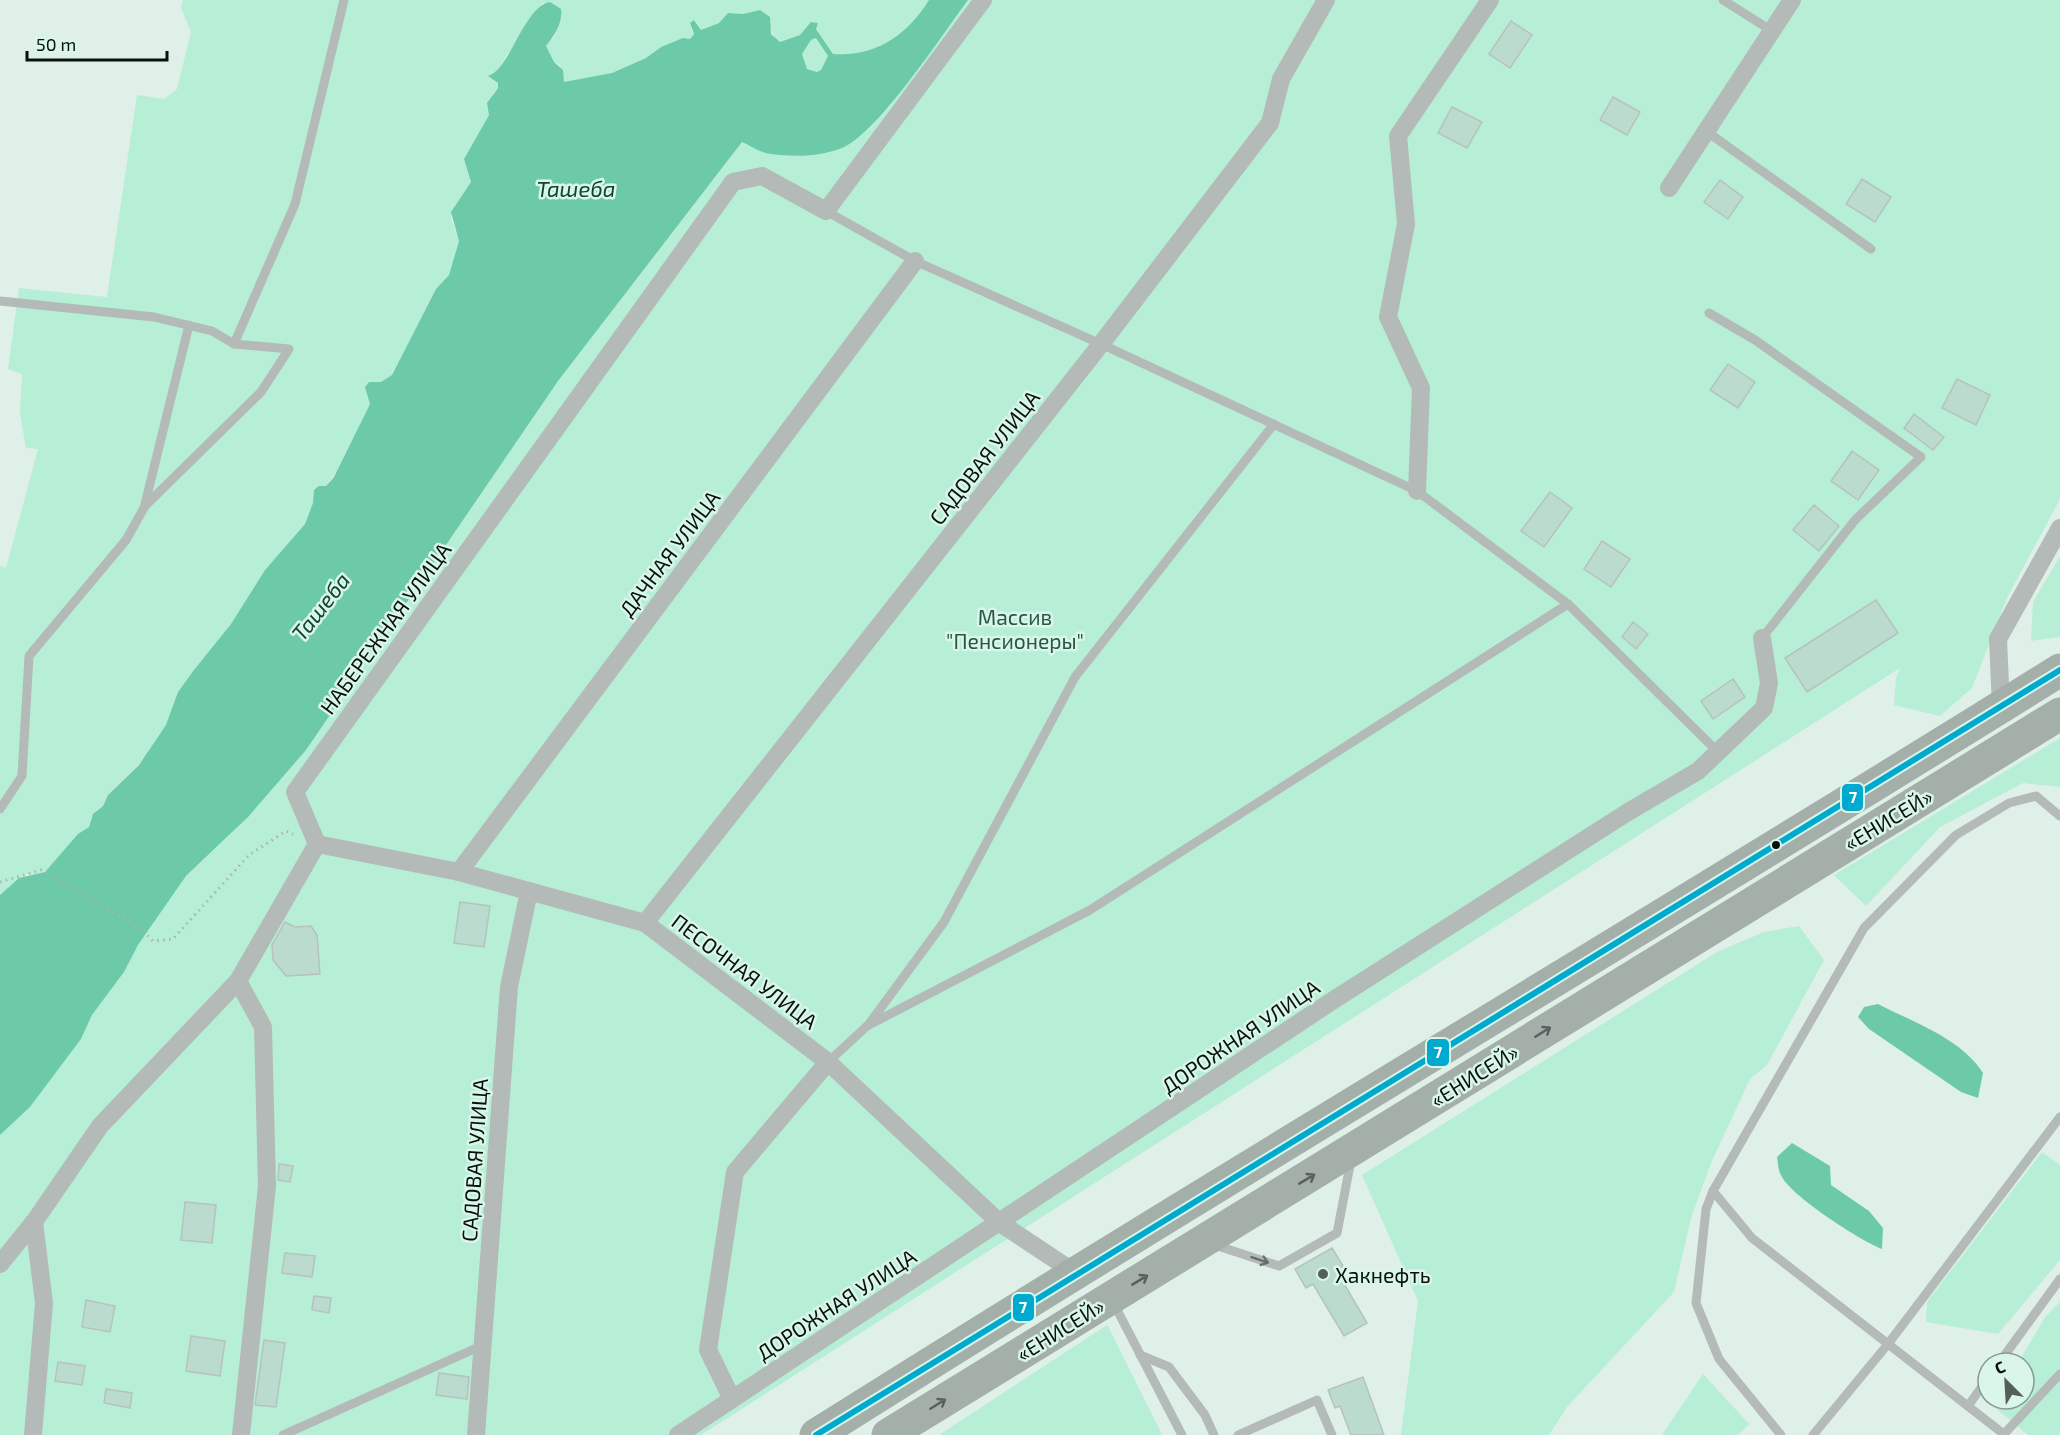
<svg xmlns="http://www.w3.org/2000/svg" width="2060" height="1435" viewBox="0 0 2060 1435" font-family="'Exo 2',sans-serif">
	<rect width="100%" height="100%" fill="#dff0e8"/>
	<g fill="#b7eed6">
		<path d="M183,0H929C906,35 876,57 833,54L816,28L818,23L812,22L800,35L780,42C767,33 772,19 760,10L743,14L728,13L719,23L701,30L695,20L691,29L694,34L690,39L661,47L646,58L612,73L563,83L560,65L554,62L546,46L554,37L562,15L543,3L538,8L494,75L493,80L498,83V88L493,93L489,115L464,159L471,183L455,206L451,218L459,241L449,275L436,289L392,375L381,382H369L366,387L370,404L337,471L313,503L305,524L265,570L231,624L178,692L169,720L143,760L108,795L103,806C94,810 91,818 89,827C85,831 80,832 77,836C64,850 51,879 27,874L12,884L0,895V566L6,568L38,449L26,448L20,413L22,374L8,369L19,288L107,297L137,95L164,99L177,89L191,32L181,8Z"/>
		<path d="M968,0H2060V499L2007,598L1972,688L1940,716L1894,705L1896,678L1900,668L701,1435H0V1135L30,1107L81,1039L92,1015L124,972L138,945L186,876L228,837L306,750L558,381L742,142L769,154L812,155L887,109Z"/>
		<path d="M816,38L828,56L821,70L817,72L807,69L802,54L811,40Z"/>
		<path d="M2060,556V637L2031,641L2033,602Z"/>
		<path d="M2060,738V787L2023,783L1940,827L1866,906L1834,875Z"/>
		<path d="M1799,926L1824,960L1767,1065L1750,1079L1711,1163L1691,1218L1674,1292L1567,1407L1549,1435H1401L1418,1301L1362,1175L1717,952L1764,932Z"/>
		<path d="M2042,1152L2060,1165V1260L1998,1334L1926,1322L1927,1302Z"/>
		<path d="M2060,1302V1435H2028L1993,1406L1997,1399H2024V1363H2018L2046,1316Z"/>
		<path d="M1107,1324L1162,1435H939L1107,1325Z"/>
		<path d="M1703,1374L1749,1424L1738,1435H1662Z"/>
	</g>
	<g fill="#6ccaa8" fill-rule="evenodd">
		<path d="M929,0H968C942,35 880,130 844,147C822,157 794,157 771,154C761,153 751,146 742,142L558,381L306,750L248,817L186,876L138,945L124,972L92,1015L81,1039L30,1107L0,1135V895L19,878L45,872L78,834L89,827L93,814L103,806L108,795L139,765L166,725L178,692L194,670L231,624L265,570L305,524L313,503L314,490L319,486H326L334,477L370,404L365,387L369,382H381L392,375L436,289L449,275L459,241L451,212L471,182L464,159L489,115L487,103L498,88V83L488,76C510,70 524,6 550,2L561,9C563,23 554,36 546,46L554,62L563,70L564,82L612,73L646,58L661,47L683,38L690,39L694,34L690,23L694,20L701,30L719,23L728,13L743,14L760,10L770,17L771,34L780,42L800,35L811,22L818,23L816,29L833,54C876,57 907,35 929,0ZM816,38L828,56L821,70L817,72L807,69L802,54L811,40Z"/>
		<path d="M1878,1004C1913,1022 1962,1039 1983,1073L1978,1098L1961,1092L1869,1029L1858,1017L1864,1007Z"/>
		<path d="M1792,1143L1830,1166L1831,1185L1869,1211L1883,1228L1882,1249C1861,1241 1789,1195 1781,1175C1778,1170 1778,1163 1777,1157Z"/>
	</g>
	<g fill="#bbdbce" stroke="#b6c3bd" stroke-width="1.5">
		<path d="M1511,21L1532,35L1510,68L1489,54Z"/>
		<path d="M1613,97L1640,112L1627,135L1600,120Z"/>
		<path d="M1452,107L1482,122L1467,148L1438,133Z"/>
		<path d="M1862,179L1891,197L1875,222L1846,204Z"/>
		<path d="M1720,180L1743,197L1728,219L1704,202Z"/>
		<path d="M1728,364L1755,382L1738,408L1710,390Z"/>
		<path d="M1957,379L1990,395L1976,425L1942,408Z"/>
		<path d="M1914,414L1944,437L1933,450L1904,428Z"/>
		<path d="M1852,451L1879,470L1858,500L1831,481Z"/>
		<path d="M1550,492L1572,508L1544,547L1521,531Z"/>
		<path d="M1814,505L1839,526L1819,551L1793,530Z"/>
		<path d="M1602,541L1630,559L1611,587L1584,569Z"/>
		<path d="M1876,600L1898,633L1807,692L1785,658Z"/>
		<path d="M1633,622L1648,634L1636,649L1622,637Z"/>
		<path d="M1733,679L1745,697L1713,719L1701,701Z"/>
		<path d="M460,902L490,906L484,947L454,943Z"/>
		<path d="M285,922L295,927L311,926L317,935L320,974L286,976L273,960L272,945Z"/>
		<path d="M279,1164L293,1166L290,1182L278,1180Z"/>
		<path d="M185,1202L216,1205L212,1243L181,1240Z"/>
		<path d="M1332,1248L1343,1266L1336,1270L1367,1323L1344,1336L1313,1284L1306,1288L1295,1269Z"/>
		<path d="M285,1253L315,1256L312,1277L282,1273Z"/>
		<path d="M314,1296L331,1298L329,1313L312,1310Z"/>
		<path d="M86,1300L115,1306L110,1332L82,1327Z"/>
		<path d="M191,1336L225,1341L220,1376L186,1371Z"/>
		<path d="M264,1340L285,1343L276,1407L255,1405Z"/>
		<path d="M58,1362L85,1366L82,1385L55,1381Z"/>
		<path d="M439,1373L469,1377L467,1399L436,1395Z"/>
		<path d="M1363,1377L1384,1435H1351L1340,1406L1335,1408L1328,1390Z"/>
		<path d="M106,1389L132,1393L130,1408L104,1403Z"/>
	</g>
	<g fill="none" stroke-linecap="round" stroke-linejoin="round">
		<path stroke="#aab4af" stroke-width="3" stroke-dasharray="1.5 4.5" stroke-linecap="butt" d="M0,882L41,870L141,929L153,941L173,939L249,855L286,831L293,834"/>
		<g stroke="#b4bab8" stroke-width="9">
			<path d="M1723,0L1772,31"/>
			<path d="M1706,131L1871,249"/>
			<path d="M826,211L915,261L1101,344L1417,491L1568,604L1718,752"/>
			<path d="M0,301L154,317L212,331L234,344L295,204L344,0"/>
			<path d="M1709,313L1755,340L1921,457L1855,520L1762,638"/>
			<path d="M145,504L189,325"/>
			<path d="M0,809L22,776L29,656L126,540L145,506L261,392L289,349L234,344"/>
			<path d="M869,1024L944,922L1075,677L1274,424"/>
			<path d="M828,1062L867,1026L1090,910L1568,604"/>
			<path d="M1713,1191L1752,1238L2005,1435"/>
			<path d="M1212,1244L1279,1266L1337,1233L1351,1160"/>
			<path d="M1114,1304L1182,1435"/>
			<path d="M1140,1355L1169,1367L1205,1415L1214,1435"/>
			<path d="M1999,1363L2060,1279"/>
			<path d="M1968,1406L1988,1378"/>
			<path d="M2004,1434L2060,1374"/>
			<path d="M283,1435L483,1345"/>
			<path d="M1238,1435L1317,1400L1332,1435"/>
			<path d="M1781,1435L1719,1359L1696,1303L1706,1209L1713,1191L1864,928L1956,835L2009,803L2036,796L2060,816"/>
			<path d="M1813,1435L1888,1344L2060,1117"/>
		</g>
		<g stroke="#b4bab8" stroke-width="18">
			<path d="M1669,188L1792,0"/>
			<path d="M1417,491L1421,388L1388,317L1406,224L1398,136L1490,0"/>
			<path d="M2001,707L1998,639L2060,528"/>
			<path d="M317,844L459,872L645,923L828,1062L1000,1223L1074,1272"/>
			<path d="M459,872L915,261"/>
			<path d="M645,923L1101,344L1270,123L1281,79L1326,0"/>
			<path d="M238,981L263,1027L267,1186L241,1435"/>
			<path d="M0,1264L34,1222"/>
			<path d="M732,1399L708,1350L735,1172L828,1062"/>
			<path d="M33,1435L44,1303L34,1222L100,1126L238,981L317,844L295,792L733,182L762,176L826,211L983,0"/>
			<path d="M476,1435L509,987L529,891"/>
			<path d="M678,1435L1332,1001L1628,812L1698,771L1764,708L1769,683L1762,638"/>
		</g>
		<g stroke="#a4afaa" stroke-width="33">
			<path d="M816,1435C1228,1175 1647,928 2060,670"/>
			<path d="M888,1435L2060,714"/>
		</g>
		<defs>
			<path id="bus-1" d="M816,1435L2060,670"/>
		</defs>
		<use href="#bus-1" stroke="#d9f6e8" stroke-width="10"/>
		<use href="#bus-1" stroke="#00a9ce" stroke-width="6"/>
	</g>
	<defs><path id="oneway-shaft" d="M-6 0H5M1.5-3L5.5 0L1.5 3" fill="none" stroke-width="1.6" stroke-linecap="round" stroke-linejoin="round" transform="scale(1.5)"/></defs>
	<g stroke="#56605c">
		<use href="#oneway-shaft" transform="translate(1543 1032) rotate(-32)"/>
		<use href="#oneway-shaft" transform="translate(1307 1179) rotate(-31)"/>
		<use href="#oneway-shaft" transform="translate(1140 1280) rotate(-31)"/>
		<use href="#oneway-shaft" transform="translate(938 1404) rotate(-32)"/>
	</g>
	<use stroke="#676e6b" href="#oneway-shaft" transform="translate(1260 1260) rotate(18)"/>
	<circle fill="#08120d" stroke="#d9f6e8" stroke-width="2" cx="1776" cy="845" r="5"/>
	<circle fill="#53605a" stroke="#d9f6e8" stroke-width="2" cx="1323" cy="1274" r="6"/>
	<g text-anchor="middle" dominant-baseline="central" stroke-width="5" stroke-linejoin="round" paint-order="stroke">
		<g font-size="21" fill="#08120d" stroke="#d9f6e8">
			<text transform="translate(984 457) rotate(-52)">САДОВАЯ УЛИЦА</text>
			<text transform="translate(669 553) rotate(-53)">ДАЧНАЯ УЛИЦА</text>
			<text transform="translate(385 628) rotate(-54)">НАБЕРЕЖНАЯ УЛИЦА</text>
			<text transform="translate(1888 819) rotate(-31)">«ЕНИСЕЙ»</text>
			<text transform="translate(745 971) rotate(37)">ПЕСОЧНАЯ УЛИЦА</text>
			<text transform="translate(1240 1036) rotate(-34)">ДОРОЖНАЯ УЛИЦА</text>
			<text transform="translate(1474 1075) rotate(-32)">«ЕНИСЕЙ»</text>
			<text transform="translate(474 1160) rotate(-86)">САДОВАЯ УЛИЦА</text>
			<text transform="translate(836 1304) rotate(-33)">ДОРОЖНАЯ УЛИЦА</text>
			<text transform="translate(1060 1329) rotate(-32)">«ЕНИСЕЙ»</text>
		</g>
		<g font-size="21" fill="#265845" stroke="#d9f6e8">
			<text x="1015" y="616">Массив<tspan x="1015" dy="24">"Пенсионеры"</tspan></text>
		</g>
		<g font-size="21" fill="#08120d" stroke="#d9f6e8" text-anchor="start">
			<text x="1335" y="1274">Хакнефть</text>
		</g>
		<g font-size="22" font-style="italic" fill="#0e4431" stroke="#d9f6e8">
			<text x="576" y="188">Ташеба</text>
			<text transform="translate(320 606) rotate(-52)">Ташеба</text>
		</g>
	</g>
	<g stroke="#d9f6e8" stroke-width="2">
		<rect x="1841" y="783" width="23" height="29" rx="6" fill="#00a9ce"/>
		<rect x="1426" y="1038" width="24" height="29" rx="6" fill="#00a9ce"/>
		<rect x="1012" y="1293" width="23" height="29" rx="6" fill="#00a9ce"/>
	</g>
	<g font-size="16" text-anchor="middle" font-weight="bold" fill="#fff">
		<text x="1853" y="803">7</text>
		<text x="1438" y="1058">7</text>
		<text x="1023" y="1313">7</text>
	</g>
	<g transform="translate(2006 1381) rotate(336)"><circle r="28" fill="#d9f6e8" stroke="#859b90" stroke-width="1.5"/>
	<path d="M0-4.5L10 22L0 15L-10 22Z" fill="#53605a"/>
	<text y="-9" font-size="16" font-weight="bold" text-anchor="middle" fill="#08120d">С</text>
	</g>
	<path d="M27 51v9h140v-9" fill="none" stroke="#08120d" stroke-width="3"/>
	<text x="36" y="51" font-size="18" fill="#08120d" stroke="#d9f6e8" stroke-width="4.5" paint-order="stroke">50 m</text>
</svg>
